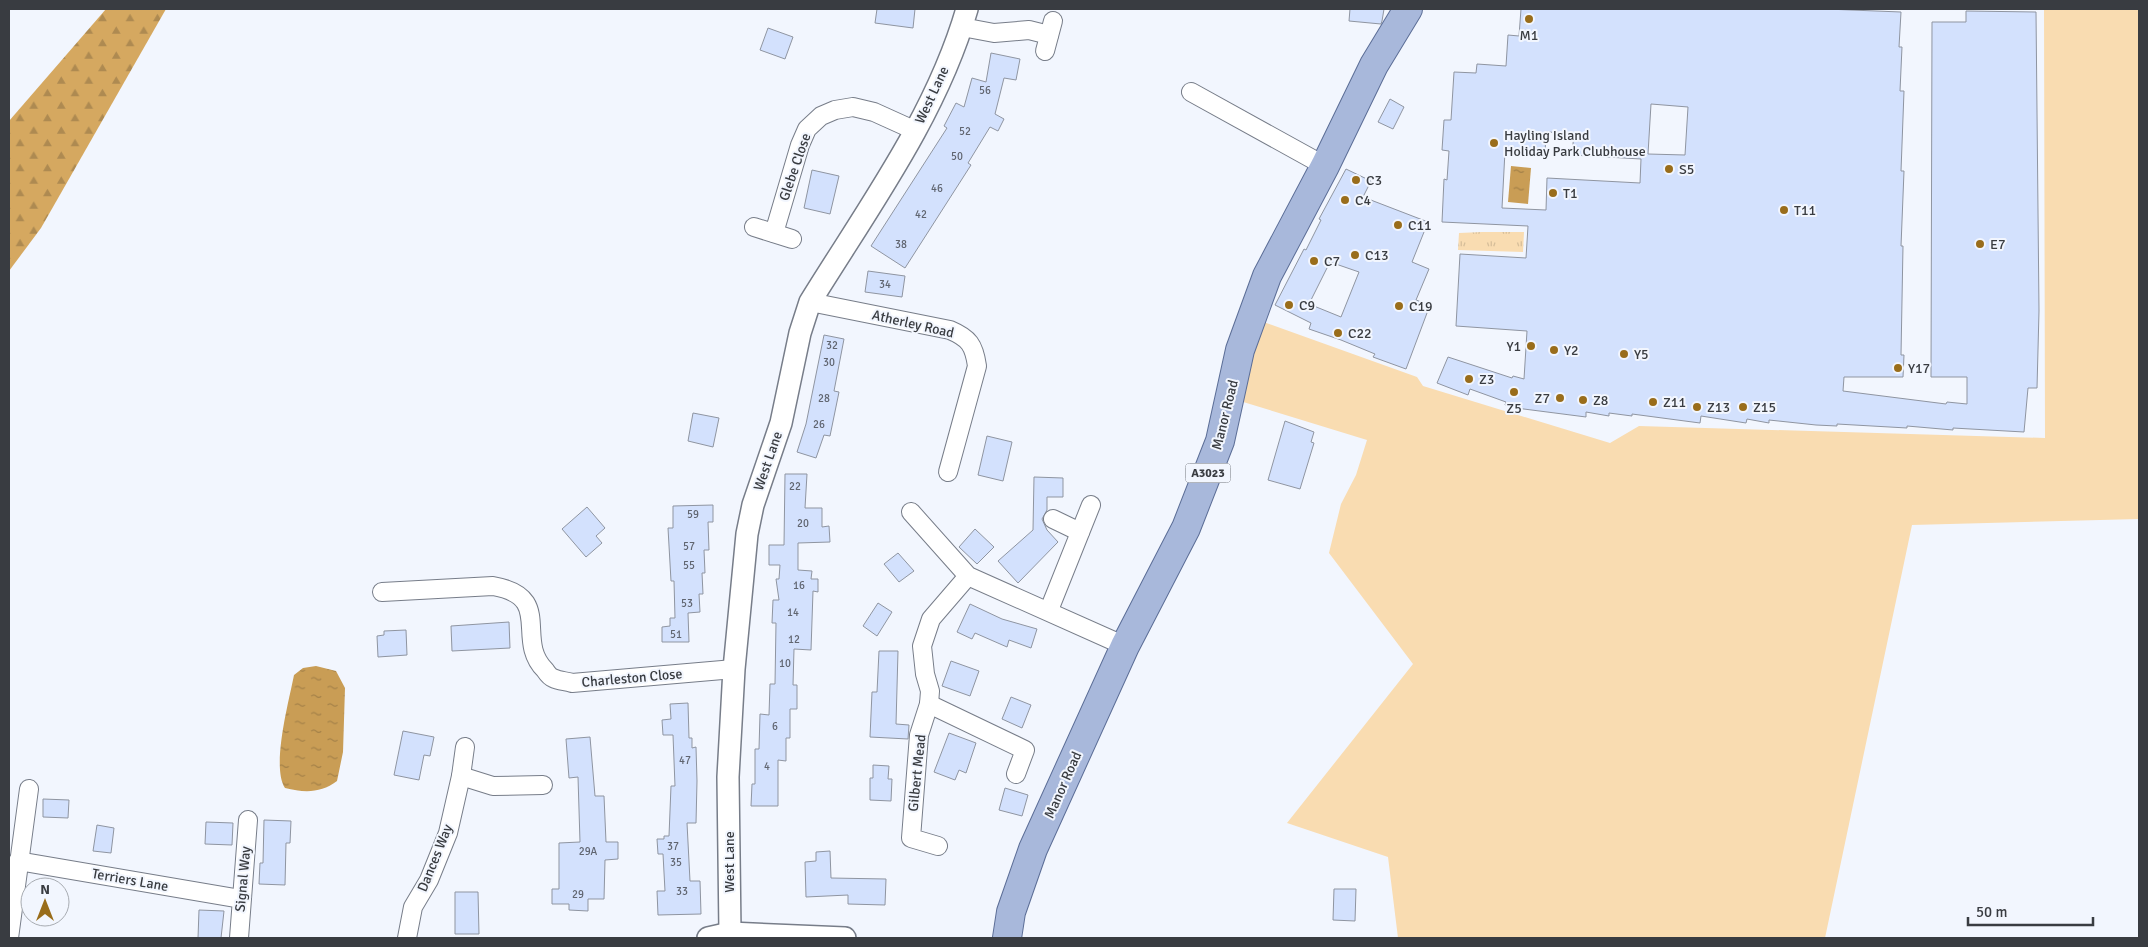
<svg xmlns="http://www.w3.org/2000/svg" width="2148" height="947" viewBox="0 0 2148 947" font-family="Signika,sans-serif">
	<defs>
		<pattern id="forest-firs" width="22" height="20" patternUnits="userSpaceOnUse" patternTransform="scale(1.25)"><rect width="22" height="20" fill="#d5a860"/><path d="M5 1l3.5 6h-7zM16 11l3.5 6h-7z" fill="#ae8a51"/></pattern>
		<pattern id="park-tufts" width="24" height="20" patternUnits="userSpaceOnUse" patternTransform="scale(1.25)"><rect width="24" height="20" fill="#f9dcb1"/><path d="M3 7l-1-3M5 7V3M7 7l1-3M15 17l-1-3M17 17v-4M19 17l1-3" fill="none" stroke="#d6be99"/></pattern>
		<pattern id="water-ripples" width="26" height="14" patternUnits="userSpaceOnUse" patternTransform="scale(1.25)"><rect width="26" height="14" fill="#c99d55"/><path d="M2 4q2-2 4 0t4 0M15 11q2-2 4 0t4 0" fill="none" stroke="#a48148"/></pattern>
	</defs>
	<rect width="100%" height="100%" fill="#f2f6fe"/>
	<path fill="#f9dcb1" d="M2044,9H2139V519L1912,525L1825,938H1398L1388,857L1287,823L1413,664L1329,553L1341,504L1356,475L1367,440L1240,401L1258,320L1417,377L1423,386L1610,443L1639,426L2045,438Z"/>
	<path fill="url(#forest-firs)" d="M106,9H166L41,228L9,271V121Z"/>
	<path fill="url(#park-tufts)" d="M1482,232H1524L1523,252L1458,250L1459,233Z"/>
	<g fill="url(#water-ripples)">
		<path d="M1511,166L1531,168L1528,204L1508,202Z"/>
		<path d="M316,666L336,671L345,688L343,752L337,781C321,793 305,793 285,788C271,767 289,701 294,675L303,668Z"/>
	</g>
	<g fill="#d3e1fd" stroke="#8f95a1" fill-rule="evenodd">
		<path d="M877,9H915L913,28L875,23Z"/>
		<path d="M1350,9H1384L1382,21L1381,24L1349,21Z"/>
		<path d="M1521,9H1826L1901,12L1899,47H1902L1900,91H1904L1901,171H1904L1901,246H1903L1901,355H1904L1903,377H1844L1843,391L1946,404L1947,402L1967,404V377H1931L1932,22H1966V11L2036,12L2039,311L2037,388H2028L2024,432L1953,428V430L1907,426V428L1837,424V426L1816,425L1769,420V423L1747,419L1746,423L1701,416L1700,423L1632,414V416L1609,413V416L1586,412V417L1516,408L1505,405L1506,402L1470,389L1468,395L1437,383L1448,357L1512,378L1513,376L1524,379L1527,331L1456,326L1460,254L1526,258L1528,226L1442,222L1444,179L1447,180L1449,151L1442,150L1444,120H1451L1454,72L1476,73L1477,64L1506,66L1508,35L1519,36ZM1651,104L1688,107L1685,155L1648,154ZM1546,132L1574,133L1572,155L1641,159L1640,183L1547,178L1546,210L1502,208L1505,151L1545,153Z"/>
		<path d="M768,28L793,37L785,59L760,50Z"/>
		<path d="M991,53L1020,59L1016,80L1004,78L995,114L1004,119L998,131L990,127L968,163L971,165L905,268L871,246L947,128L944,126L956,103L964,107L972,78L986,82Z"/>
		<path d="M1390,99L1404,107L1393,129L1378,122Z"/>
		<path d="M1346,169L1371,181L1363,197L1428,222L1412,262L1429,269L1416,300L1430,305L1406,369L1373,357L1375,354L1341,340L1309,329L1311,323L1275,305L1304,249L1306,250L1321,220L1319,219ZM1330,262L1359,272L1341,317L1309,304Z"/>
		<path d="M812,170L839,176L830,214L804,208Z"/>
		<path d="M868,271L905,276L902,297L865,292Z"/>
		<path d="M824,335L844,339L834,391L839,392L830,436L824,435L816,458L797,452L806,424Z"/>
		<path d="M693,413L719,418L713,447L688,441Z"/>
		<path d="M1285,421L1314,432L1311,442L1314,443L1300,489L1268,480Z"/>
		<path d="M987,436L1012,442L1003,481L978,475Z"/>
		<path d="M785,474H807L805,508H822V527L829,526L830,542L798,543V570L812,571L811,579H818V592L813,591L811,650L794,649L793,685H797V709H790V738H786V761L778,760V806H751L752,784H755V749H759L760,714L769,715L770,684H775L776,623H772L773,600H779L776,579H779L780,565H769V545H784Z"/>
		<path d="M1034,477L1063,478V497H1047V510L1042,519L1047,530L1058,542L1018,583L998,561L1033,530Z"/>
		<path d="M713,505V522H708L709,550H704L705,573H702L703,594H699L700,612L688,613L689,642H662V627L670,626V618H675L674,581H671L668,528H673V506Z"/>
		<path d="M587,507L605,528L596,536L602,543L586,557L562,529Z"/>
		<path d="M975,529L994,547L977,564L959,547Z"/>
		<path d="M898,553L914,571L899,582L884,564Z"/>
		<path d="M878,603L892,612L877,636L863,626Z"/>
		<path d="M970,604L1002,619L1037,629L1031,648L1009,640L1007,647L975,633L972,639L957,632Z"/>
		<path d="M509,622L510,648L452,651L451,626Z"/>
		<path d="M406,630L407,655L378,657L377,636L384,635V631Z"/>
		<path d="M879,651H898L896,724L909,725L908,739L870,737L872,692H877Z"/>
		<path d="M951,661L979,671L970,696L942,686Z"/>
		<path d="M1011,697L1031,705L1022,728L1002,719Z"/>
		<path d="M688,703L689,738H692V748L696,747L697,781L696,823H687L690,881H700L701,914L658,915L657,891H665L663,854H658L657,839H664V836H669L671,786H675L673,735H663L662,720L671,719L670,704Z"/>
		<path d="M403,731L434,737L430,756L424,755L419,780L394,775Z"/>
		<path d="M949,733L976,743L966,773L959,770L955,780L934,772Z"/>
		<path d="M590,737L595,796H604L606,842H618V859L605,860L604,899H588V911L569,910V904H552V889H559V843L580,842L578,777L569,778L566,739Z"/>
		<path d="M873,765L889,766L888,779H892L891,801L870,800V778H873Z"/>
		<path d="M1005,788L1028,795L1022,816L999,810Z"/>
		<path d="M43,799L69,800L68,818L43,817Z"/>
		<path d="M264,820L291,821L290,843H286L285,885L259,884L260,863H263Z"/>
		<path d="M206,822L233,823L232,845L205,844Z"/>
		<path d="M97,825L114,828L111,853L93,851Z"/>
		<path d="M830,851L831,878L886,879L885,905L848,904V895L806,897L805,862L816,861V852Z"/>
		<path d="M1334,889H1356L1355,921L1333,920Z"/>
		<path d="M455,892H478L479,934H455Z"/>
		<path d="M199,910L224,911L221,938H198Z"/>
	</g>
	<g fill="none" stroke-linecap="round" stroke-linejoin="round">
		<defs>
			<g id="minor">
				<path d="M962,27L994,33L1029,30L1049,35"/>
				<path d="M1045,51L1053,21"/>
				<path d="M1191,92L1325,166"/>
				<path d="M754,227L792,239"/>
				<path d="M774,233L800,145L807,129L821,116L835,110L853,107L874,112L916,131"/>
				<path d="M810,302L950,330C969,338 974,345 977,366L948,472"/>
				<path d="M911,512L968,576L1125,646"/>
				<path d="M1053,519L1080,532"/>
				<path d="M382,592L493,586C555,597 514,639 545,670C547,673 550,677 553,678C559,681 566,681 572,683L734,669"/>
				<path d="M1049,610L1091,505"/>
				<path d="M929,704L1025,750L1016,774"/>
				<path d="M461,776L465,747"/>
				<path d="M938,846L911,838L919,735L929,704L930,691L925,674L922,646L931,619L968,576"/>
				<path d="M18,861L241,899"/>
				<path d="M9,938L29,789"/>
				<path d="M239,938L248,820"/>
				<path d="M407,938L413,907L429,880L448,833L461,776L493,786L543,785"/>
			</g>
			<g id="tertiary">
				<path d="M730,933L728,777L734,669L747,534L753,505L781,423L800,333L810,302C868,208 936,116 967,9"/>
				<path d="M708,938L730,933L845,938"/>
			</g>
			<path id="primary" d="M1007,938L1011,912L1033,849L1125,646L1186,528L1220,441L1240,350L1267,276L1325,166L1374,65L1408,9"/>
		</defs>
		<use href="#minor" stroke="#777d89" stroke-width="20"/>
		<use href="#tertiary" stroke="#777d89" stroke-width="24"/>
		<use href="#primary" stroke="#5b6d96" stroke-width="30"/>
		<use href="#minor" stroke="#fff" stroke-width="18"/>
		<use href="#tertiary" stroke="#fff" stroke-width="21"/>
		<use href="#primary" stroke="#a8b8db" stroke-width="28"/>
	</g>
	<g fill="#996d1b" stroke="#f2f6fe" stroke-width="2">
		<circle cx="1529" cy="19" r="5"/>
		<circle cx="1494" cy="143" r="5"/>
		<circle cx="1669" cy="169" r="5"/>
		<circle cx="1356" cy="180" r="5"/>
		<circle cx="1553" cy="193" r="5"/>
		<circle cx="1345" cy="200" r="5"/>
		<circle cx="1784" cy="210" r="5"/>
		<circle cx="1398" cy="225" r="5"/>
		<circle cx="1980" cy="244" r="5"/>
		<circle cx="1355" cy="255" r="5"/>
		<circle cx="1314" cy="261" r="5"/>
		<circle cx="1289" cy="305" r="5"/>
		<circle cx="1399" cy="306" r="5"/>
		<circle cx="1338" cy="333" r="5"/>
		<circle cx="1531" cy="346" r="5"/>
		<circle cx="1554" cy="350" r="5"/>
		<circle cx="1624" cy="354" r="5"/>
		<circle cx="1898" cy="368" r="5"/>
		<circle cx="1469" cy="379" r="5"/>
		<circle cx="1514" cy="392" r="5"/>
		<circle cx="1560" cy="398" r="5"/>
		<circle cx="1583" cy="400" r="5"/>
		<circle cx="1653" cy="402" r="5"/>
		<circle cx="1697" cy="407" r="5"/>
		<circle cx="1743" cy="407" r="5"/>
	</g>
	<g text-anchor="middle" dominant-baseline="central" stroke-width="4" stroke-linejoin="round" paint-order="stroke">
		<g font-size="11" fill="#606570">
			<text x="985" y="90">56</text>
			<text x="965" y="131">52</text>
			<text x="957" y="156">50</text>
			<text x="937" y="188">46</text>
			<text x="921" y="214">42</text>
			<text x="901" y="244">38</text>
			<text x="885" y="284">34</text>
			<text x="832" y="345">32</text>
			<text x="829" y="362">30</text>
			<text x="824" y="398">28</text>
			<text x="819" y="424">26</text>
			<text x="795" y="486">22</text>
			<text x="693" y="514">59</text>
			<text x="803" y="523">20</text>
			<text x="689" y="546">57</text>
			<text x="689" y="565">55</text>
			<text x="799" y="585">16</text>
			<text x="687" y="603">53</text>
			<text x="793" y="612">14</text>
			<text x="676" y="634">51</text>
			<text x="794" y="639">12</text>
			<text x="785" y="663">10</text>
			<text x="775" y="726">6</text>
			<text x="685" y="760">47</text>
			<text x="767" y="766">4</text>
			<text x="673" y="846">37</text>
			<text x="588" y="851">29A</text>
			<text x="676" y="862">35</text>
			<text x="682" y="891">33</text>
			<text x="578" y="894">29</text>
		</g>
		<rect fill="#f2f6fe" stroke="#70747a" stroke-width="1" x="1185.5" y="463.5" width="45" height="19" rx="4"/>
		<g font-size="12" font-weight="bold" fill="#393c41">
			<text x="1208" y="473">A3023</text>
		</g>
		<g font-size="14" fill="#393c41" stroke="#f2f6fe" text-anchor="start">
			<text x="1529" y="35" text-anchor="middle">M1</text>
			<text x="1504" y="135">Hayling Island<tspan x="1504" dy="16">Holiday Park Clubhouse</tspan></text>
			<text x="1679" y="169">S5</text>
			<text x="1366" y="180">C3</text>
			<text x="1563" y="193">T1</text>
			<text x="1355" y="200">C4</text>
			<text x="1794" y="210">T11</text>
			<text x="1408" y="225">C11</text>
			<text x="1990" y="244">E7</text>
			<text x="1365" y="255">C13</text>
			<text x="1324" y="261">C7</text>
			<text x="1299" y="305">C9</text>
			<text x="1409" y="306">C19</text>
			<text x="1348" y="333">C22</text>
			<text x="1521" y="346" text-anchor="end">Y1</text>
			<text x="1564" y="350">Y2</text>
			<text x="1634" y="354">Y5</text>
			<text x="1908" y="368">Y17</text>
			<text x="1479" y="379">Z3</text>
			<text x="1550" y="398" text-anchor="end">Z7</text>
			<text x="1593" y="400">Z8</text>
			<text x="1663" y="402">Z11</text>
			<text x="1707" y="407">Z13</text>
			<text x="1753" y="407">Z15</text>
			<text x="1514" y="408" text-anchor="middle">Z5</text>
		</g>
		<g font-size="14" fill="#393c41" stroke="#f2f6fe">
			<text transform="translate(932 95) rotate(-65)">West Lane</text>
			<text transform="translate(795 167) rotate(-71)">Glebe Close</text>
			<text transform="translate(913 324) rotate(13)">Atherley Road</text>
			<text transform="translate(1225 415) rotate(-76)">Manor Road</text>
			<text transform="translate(768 461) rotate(-71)">West Lane</text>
			<text transform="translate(632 678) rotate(-5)">Charleston Close</text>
			<text transform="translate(917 773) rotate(-84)">Gilbert Mead</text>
			<text transform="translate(1063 785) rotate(-66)">Manor Road</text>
			<text transform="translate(435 858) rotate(-68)">Dances Way</text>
			<text transform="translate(729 862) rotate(-90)">West Lane</text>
			<text transform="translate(243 879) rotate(-85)">Signal Way</text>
			<text transform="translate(130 880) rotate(10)">Terriers Lane</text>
		</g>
	</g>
	<rect width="2148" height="947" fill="none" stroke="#393c41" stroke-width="20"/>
	<g transform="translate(45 902)"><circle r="24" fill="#f2f6fe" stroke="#a8acb2"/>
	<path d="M0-4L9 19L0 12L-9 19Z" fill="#996d1b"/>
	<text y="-8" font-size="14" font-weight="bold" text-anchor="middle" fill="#393c41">N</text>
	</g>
	<path d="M1968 917v8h125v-8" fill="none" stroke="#393c41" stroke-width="2.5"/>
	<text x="1976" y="917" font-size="15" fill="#393c41" stroke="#f2f6fe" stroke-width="4" paint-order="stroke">50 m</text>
</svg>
